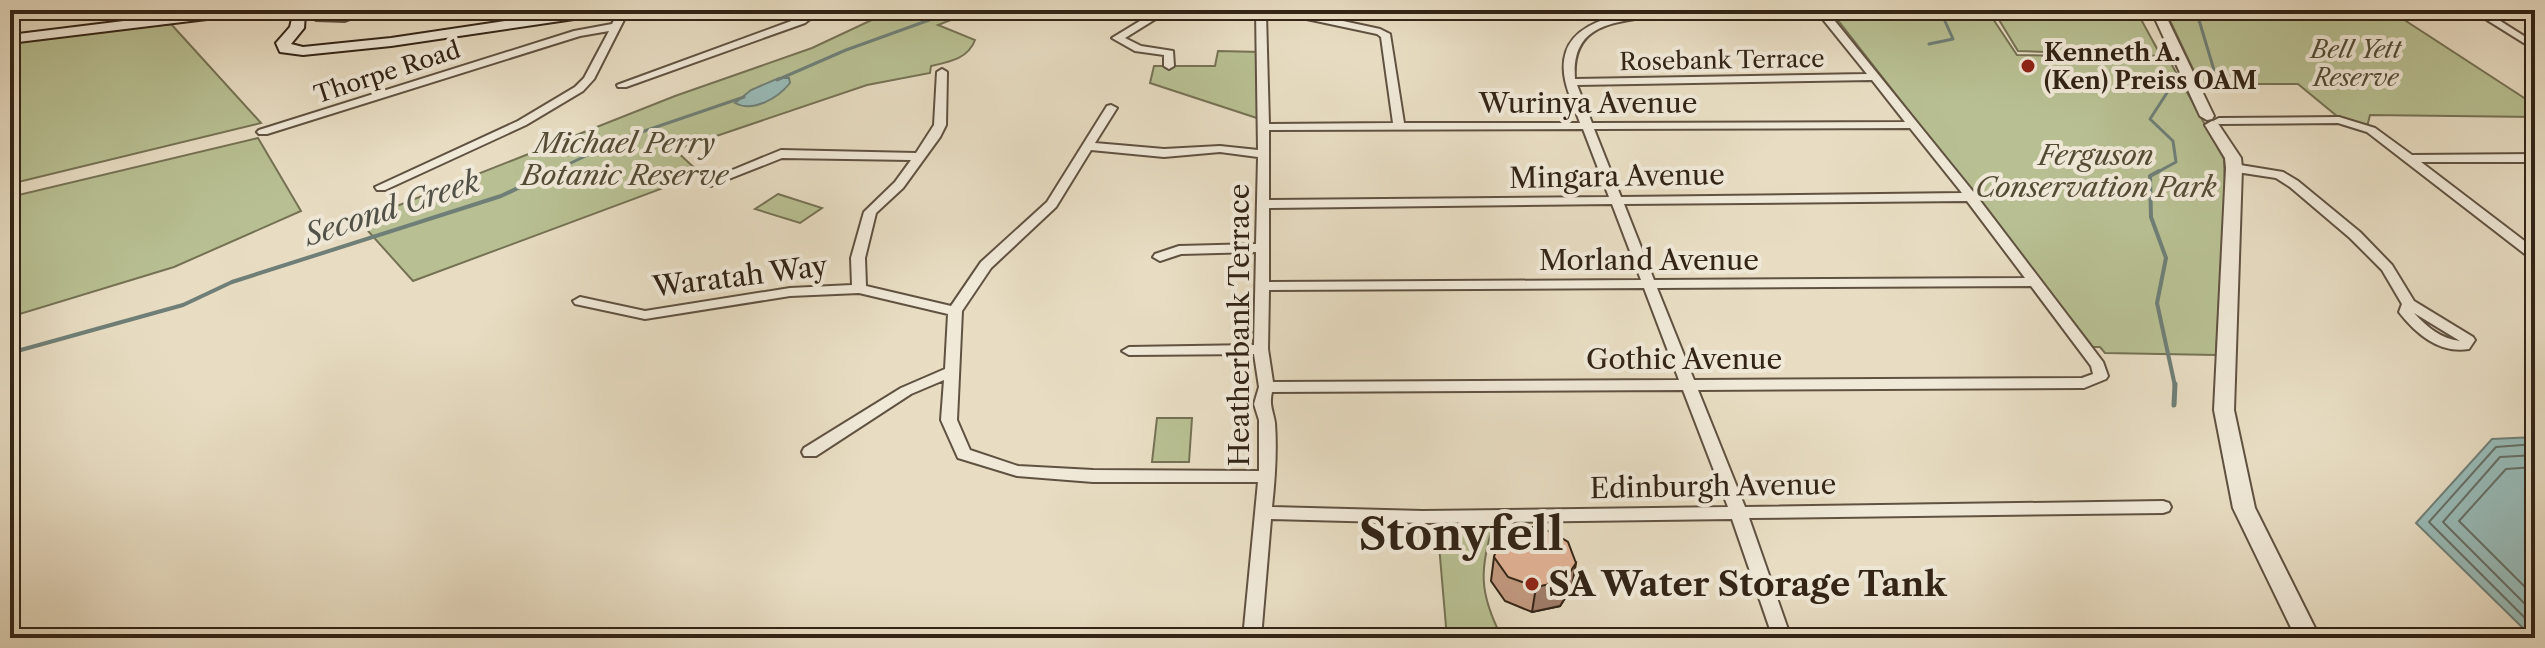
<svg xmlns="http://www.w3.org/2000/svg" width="2545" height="648" viewBox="0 0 2545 648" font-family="'Libre Caslon Text',serif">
	<rect width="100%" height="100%" fill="#e8ddc3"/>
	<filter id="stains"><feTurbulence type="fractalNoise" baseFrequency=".0025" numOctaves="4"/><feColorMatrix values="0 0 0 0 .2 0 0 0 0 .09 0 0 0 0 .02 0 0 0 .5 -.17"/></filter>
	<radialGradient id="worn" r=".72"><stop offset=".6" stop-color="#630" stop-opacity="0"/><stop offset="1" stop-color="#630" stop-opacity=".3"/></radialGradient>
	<g fill="#b8c093" stroke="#757254" stroke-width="2">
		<path d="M893,10H976L938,25L975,40C968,59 949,62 931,66L930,73L867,85L675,150L701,174L413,281L359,221L675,96L812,48Z"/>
		<path d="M1830,10H1987L2017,55L2168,58L2224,159L2225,189L2216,355L2105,353L2100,347H2093Z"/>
		<path d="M1993,10L2137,12L2161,56L2018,51Z"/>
		<path d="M2165,10H2389L2535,105V117L2370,115L2367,127L2343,121L2298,84H2200Z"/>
		<path d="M171,24L261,123L10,184V42Z"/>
		<path d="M1218,51L1261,52L1263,120L1150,83L1154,66H1215Z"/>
		<path d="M258,138L301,211L174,267L10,317V197Z"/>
		<path d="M778,194L822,208L800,223L755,209Z"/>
		<path d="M1157,418H1192L1189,462H1152Z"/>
		<path d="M1494,521C1480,571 1478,591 1502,638H1447L1437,522Z"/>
	</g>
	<g fill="#98bbb8" stroke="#6f7f77" stroke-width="2">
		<path d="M779,78H789L790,83C778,98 753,113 735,103L751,90Z"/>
		<path d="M2535,437V638H2533L2416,523L2492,439Z"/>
	</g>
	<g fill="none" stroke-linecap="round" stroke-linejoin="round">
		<g stroke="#657067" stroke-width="2">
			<path d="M2535,444L2496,447L2429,522L2535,628"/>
			<path d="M2535,455L2500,457L2443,522L2535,614"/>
			<path d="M2535,467L2506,469L2459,521L2535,597"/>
		</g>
		<g stroke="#6f7f77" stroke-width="3">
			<path d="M2196,10L2214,70"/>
			<path d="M1929,44L1953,39L1940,10"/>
			<path d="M777,80L846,50L957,10"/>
			<path d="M550,173L621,139L744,97"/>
			<path d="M2156,173L2176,162L2173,141L2150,119L2176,79"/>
		</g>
		<g stroke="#6f7f77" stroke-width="4">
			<path d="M2159,171L2150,176L2151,217L2166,258L2157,303L2175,386"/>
			<path d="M10,353L183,305L232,282L501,196L554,171"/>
		</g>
		<path stroke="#6f7f77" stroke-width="5" d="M2174,405L2175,384"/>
		<defs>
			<g id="minor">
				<path d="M117,10H180L175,13H122Z"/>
				<path d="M315,10H325V15C342,15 356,10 373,10L345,21L316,20Z"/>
				<path d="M619,10H629L594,79L583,91L526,125L385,190H377L375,187L518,121L575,87L584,78L609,31L580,36L267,134H259L257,132L259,130L574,31L612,24Z"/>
				<path d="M810,10H822L805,23L626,87H618L617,85L797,19Z"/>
				<path d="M1158,10H1170L1125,38L1141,46L1173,51L1174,66L1169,69L1164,66V55L1135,51L1112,38Z"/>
				<path d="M1256,10H1292L1380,29L1390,34L1404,123H1580C1572,100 1558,76 1566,52C1583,0 1698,10 1742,11C1770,11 1801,10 1826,10L1975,194L2103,362L2108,376L2106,379L2084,388L1698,390L1745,507L2163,501L2169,503L2171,507L2169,511L2163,513L1749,518L1791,638H1773L1732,519L1423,523L1271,519L1261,638H1243L1258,482H1093L1017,476L958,458L941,420L944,380L911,394L816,456H804L802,452L804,448L901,388L945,369L948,314L859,293L790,296L645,319L575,304L573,301L580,297L645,311L790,288L852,285L851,258L864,212L895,182L911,160L782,158L711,186H703L701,183L781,150L916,153L934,125L937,72L942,69L947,72L946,125L940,137L903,188L876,213L865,258L866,286L951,306L981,262L1047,202L1107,106L1111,105L1117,108L1095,143L1164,149L1220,146L1258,150ZM1266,14H1283L1377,34L1381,37L1393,123L1269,124ZM1653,16L1821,17L1867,74L1575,79C1571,25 1611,23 1653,16ZM1872,80L1905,122L1592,123L1577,85ZM1910,128L1962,193L1621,197L1594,129ZM1583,129L1609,197L1269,200V130ZM1091,150L1164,157L1220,152L1258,157L1256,244L1179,246L1155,254L1153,257L1160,261L1181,254L1256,252L1254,345L1129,347L1122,351L1129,355L1254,354L1259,387L1254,404L1259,420V471L1093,470L1018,466L970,450L957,420L962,311L991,268L1056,207ZM1967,201L2025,278L1654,280L1624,204ZM1612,204L1641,280L1269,282V208ZM2031,286L2091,366L2093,374L2082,378L1694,380L1657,288ZM1644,288L1679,380L1273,382L1268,349L1269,290ZM1683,390L1728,507L1423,511L1272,507C1275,480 1277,451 1275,423C1273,410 1269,406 1272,392Z"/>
				<path d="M2471,10H2483L2535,43V50Z"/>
				<path d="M2339,117L2375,128L2412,155L2535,154V162H2421L2535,249V259L2530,258L2367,132L2338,123L2219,124L2213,121L2219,118Z"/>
				<path d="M2234,164L2283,172L2298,181L2360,232L2392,265L2414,301L2473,337L2475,340L2469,349C2440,354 2416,334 2399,312L2402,304L2382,270L2350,238L2290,187L2276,178L2230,171L2228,168ZM2414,313L2460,341C2441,339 2427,327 2414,313Z"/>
			</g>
			<g id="tertiary">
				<path d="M2151,10H2163L2214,116L2212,119L2207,120L2200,116Z"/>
				<path d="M2212,121L2217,122L2241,158L2242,168L2234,410L2255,508L2320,638H2296L2233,508L2214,410L2226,168L2225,158L2205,125Z"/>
			</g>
			<g id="secondary">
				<path d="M213,10H255L248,14L10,43V35Z"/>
				<path d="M275,10H295L305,14L304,28L291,44L303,47L391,38L579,10H615L608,14L391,46L303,55L280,52L276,43L290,27L292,19Z"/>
			</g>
		</defs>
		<use href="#minor" stroke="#605241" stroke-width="4"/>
		<use href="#tertiary" stroke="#605241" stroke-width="4"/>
		<use href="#secondary" stroke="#322416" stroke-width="4"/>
		<use href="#minor" fill="#f0e9d8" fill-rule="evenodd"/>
		<use href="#tertiary" fill="#f0e9d8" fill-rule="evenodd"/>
		<use href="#secondary" fill="#f0e9d8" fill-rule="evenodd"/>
	</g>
	<path fill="#c39a81" stroke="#322416" stroke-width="2" d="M1494,557L1572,587L1560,606L1532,612L1505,601L1491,581Z"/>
	<path fill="#9f7d69" stroke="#322416" stroke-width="2" d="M1576,563L1572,587L1560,606L1532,612L1536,587Z"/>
	<path fill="#e3b396" stroke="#322416" stroke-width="2" d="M1533,527L1552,532L1568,542L1576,563L1564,581L1536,587L1508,577L1494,557L1500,537L1515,529Z"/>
	<g fill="#8f2418" stroke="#f0e9d8" stroke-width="3">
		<circle cx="2028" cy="66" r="8"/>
		<circle cx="1532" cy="584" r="8"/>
	</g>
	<g text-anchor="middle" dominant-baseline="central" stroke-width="8" stroke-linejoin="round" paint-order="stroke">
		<g font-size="24" font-style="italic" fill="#544b35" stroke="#f0e9d8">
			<text x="2356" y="49">Bell Yett<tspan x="2356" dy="28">Reserve</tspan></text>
		</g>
		<g font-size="24" font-weight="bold" fill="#322416" stroke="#f0e9d8" text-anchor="start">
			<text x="2044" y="52">Kenneth A.<tspan x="2044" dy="28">(Ken) Preiss OAM</tspan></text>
		</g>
		<g font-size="24" fill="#322416" stroke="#f0e9d8">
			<text transform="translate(1722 60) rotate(-1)">Rosebank Terrace</text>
			<text transform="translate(387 72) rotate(-18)">Thorpe Road</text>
		</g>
		<g font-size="28" fill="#322416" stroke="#f0e9d8">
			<text x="1588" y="103">Wurinya Avenue</text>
			<text transform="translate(1617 176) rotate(-1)">Mingara Avenue</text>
			<text x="1649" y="260">Morland Avenue</text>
			<text transform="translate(740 276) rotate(-7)">Waratah Way</text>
			<text transform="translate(1239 325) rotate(-90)">Heatherbank Terrace</text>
			<text x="1684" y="359">Gothic Avenue</text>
			<text transform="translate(1713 486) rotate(-1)">Edinburgh Avenue</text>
		</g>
		<g font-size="28" font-style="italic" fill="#544b35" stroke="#f0e9d8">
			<text x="625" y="143">Michael Perry<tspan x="625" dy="32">Botanic Reserve</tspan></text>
			<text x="2096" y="155">Ferguson<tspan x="2096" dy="32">Conservation Park</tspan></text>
		</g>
		<g font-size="30" font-style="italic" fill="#515147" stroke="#f0e9d8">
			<text transform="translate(392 208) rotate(-18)">Second Creek</text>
		</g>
		<g font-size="34" font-weight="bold" fill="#322416" stroke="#f0e9d8" text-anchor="start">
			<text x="1548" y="584">SA Water Storage Tank</text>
		</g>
		<g font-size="44" font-weight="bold" fill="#322416" stroke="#f0e9d8">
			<text x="1461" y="534">Stonyfell</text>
		</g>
	</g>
	<rect width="2545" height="648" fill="none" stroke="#e8ddc3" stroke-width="40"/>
	<rect x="12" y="12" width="2521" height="624" fill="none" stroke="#322416" stroke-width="4"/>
	<rect x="20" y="20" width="2505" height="608" fill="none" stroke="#322416" stroke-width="2"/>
	<rect width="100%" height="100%" filter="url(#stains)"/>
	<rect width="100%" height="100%" fill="url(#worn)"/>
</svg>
